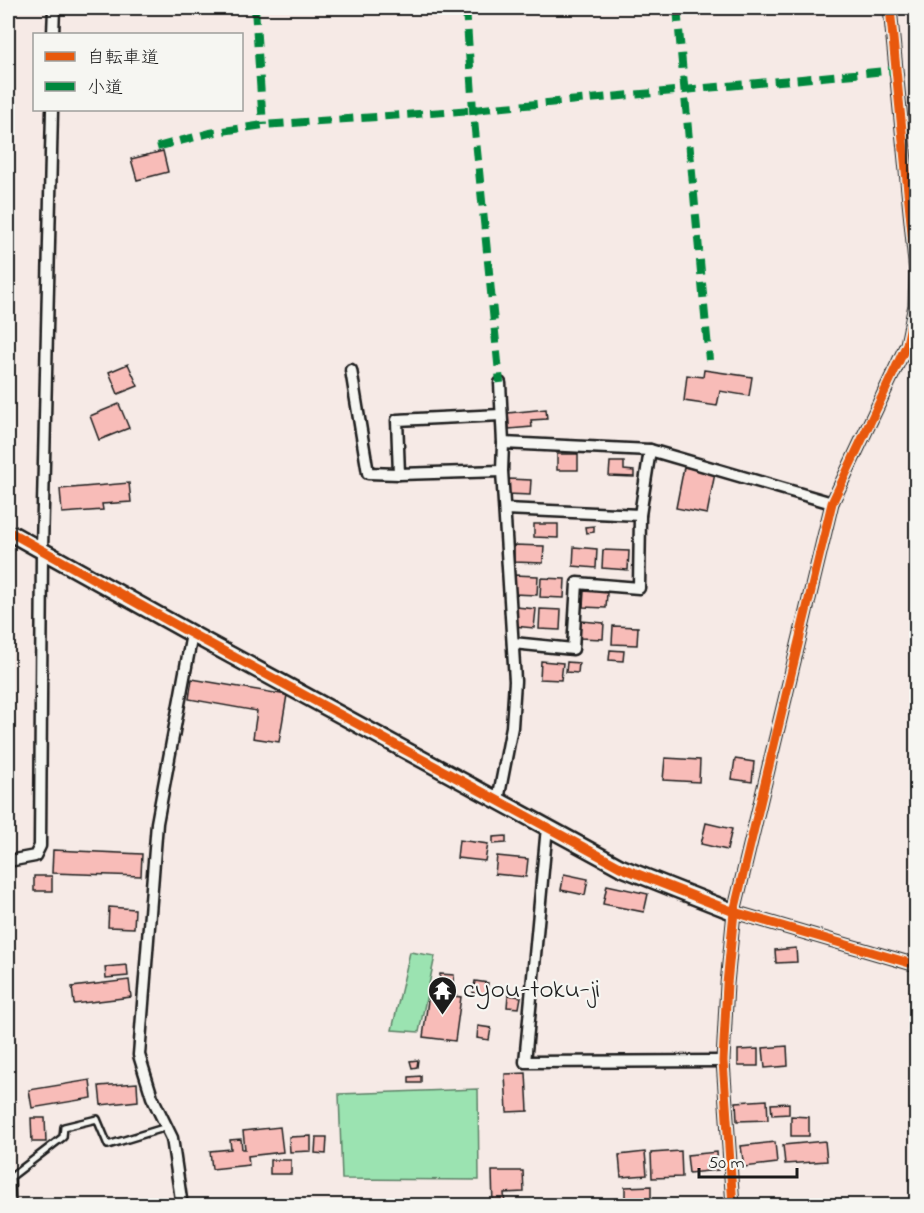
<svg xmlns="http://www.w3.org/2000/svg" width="924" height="1213" viewBox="0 0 924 1213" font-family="'Indie Flower','Klee One',sans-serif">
	<rect width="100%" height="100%" fill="#f6eae6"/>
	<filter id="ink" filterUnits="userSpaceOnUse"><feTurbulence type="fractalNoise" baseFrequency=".0167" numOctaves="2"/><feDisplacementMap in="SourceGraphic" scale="12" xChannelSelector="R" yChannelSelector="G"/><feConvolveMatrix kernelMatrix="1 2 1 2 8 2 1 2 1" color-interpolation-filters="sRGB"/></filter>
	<g filter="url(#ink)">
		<g fill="#9be3b1" stroke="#5c8066" stroke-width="1.5">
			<path d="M410,952L435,956L419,1032L392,1030Z"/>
			<path d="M478,1089L479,1180L342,1179L339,1094Z"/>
		</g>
		<g fill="#f8bcb8" stroke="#1c1c1c" stroke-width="1.5">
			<path d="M163,151L168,172L137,180L131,159Z"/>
			<path d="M128,364L138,386L118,394L109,372Z"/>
			<path d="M704,370L752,377L749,396L720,391L717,406L684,401L687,375L703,377Z"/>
			<path d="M119,404L129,428L99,440L90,416Z"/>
			<path d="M546,409L547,419L531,420L532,427L509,429L508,413Z"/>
			<rect x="557" y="454" width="21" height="16"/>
			<path d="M610,462H624V470L634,471V477L609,476Z"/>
			<path d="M684,467L715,473L707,514L676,508Z"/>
			<path d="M508,479L531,480L530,495L507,494Z"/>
			<path d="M129,483L131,502L102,504L103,510L62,513L60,489Z"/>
			<path d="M534,524H558V538L534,537Z"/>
			<path d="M594,526V532L586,533L585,527Z"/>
			<path d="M514,545L544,546L543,563L514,562Z"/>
			<path d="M574,547L597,549L596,568L573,566Z"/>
			<path d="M603,550L629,551L628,570L602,568Z"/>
			<path d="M514,575L538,576L537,595L513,594Z"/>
			<path d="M541,578L565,579L564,598L540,597Z"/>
			<path d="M584,591L607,593L606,608L583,607Z"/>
			<path d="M516,607L536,609L534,628L514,626Z"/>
			<path d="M540,609L561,610L560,630L539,629Z"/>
			<path d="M581,621L604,623L603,639L579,638Z"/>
			<path d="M613,626L638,627L637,645L612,644Z"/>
			<path d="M610,650L624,651L623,661L609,660Z"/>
			<path d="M541,661L563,663L561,680L540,679Z"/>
			<path d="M567,662L579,663L578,673L566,672Z"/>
			<path d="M192,679L287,695L279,742L253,738L257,711L189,699Z"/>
			<path d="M665,758L700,760L699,782L663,780Z"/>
			<path d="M735,759L754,762L752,782L732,779Z"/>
			<path d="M706,823L732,829L727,850L701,844Z"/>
			<path d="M506,836V843L493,844V837Z"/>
			<path d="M459,840L488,844L485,861L457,858Z"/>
			<path d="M53,850L142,854L141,876L52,873Z"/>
			<path d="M497,856L528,859L526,877L495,874Z"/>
			<path d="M564,874L588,879L585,895L561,890Z"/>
			<rect x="34" y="876" width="18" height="15"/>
			<path d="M607,885L648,894L644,912L603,904Z"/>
			<path d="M109,907L135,909L134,928L108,927Z"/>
			<path d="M796,948L797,962L776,963L775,950Z"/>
			<path d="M127,965L128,976L106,978L105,967Z"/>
			<path d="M440,974L454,975L453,990L439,989Z"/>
			<path d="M129,980L131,997L74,1004L72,987Z"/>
			<path d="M475,981L488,983L486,995L473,993Z"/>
			<path d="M429,993L461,997L455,1041L423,1037Z"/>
			<path d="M508,995L521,997L519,1008L507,1007Z"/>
			<path d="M478,1026L491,1028L489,1040L477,1038Z"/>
			<path d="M787,1046L788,1066L765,1068L763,1048Z"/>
			<path d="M758,1049V1066H738V1050Z"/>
			<path d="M418,1060L417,1067L412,1068L410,1061Z"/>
			<path d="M526,1073L528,1111L507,1112L505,1074Z"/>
			<path d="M421,1076V1083H409V1077Z"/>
			<path d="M90,1080L92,1098L32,1108L29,1090Z"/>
			<path d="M137,1083L138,1101L101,1105L99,1086Z"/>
			<path d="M767,1100L768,1120L737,1121L736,1102Z"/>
			<path d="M789,1103V1114L772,1115L771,1104Z"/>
			<path d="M791,1116L809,1117V1136H791Z"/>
			<path d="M31,1118H45L46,1142H32Z"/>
			<path d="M280,1127L283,1152L248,1156L249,1165L212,1169L210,1151L231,1149L230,1140L241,1139L242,1149H245L243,1131Z"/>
			<path d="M311,1136V1151L290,1152L289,1137Z"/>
			<path d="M316,1137H327L326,1154L315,1153Z"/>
			<path d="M825,1141L827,1161L785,1164L783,1145Z"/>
			<path d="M775,1142L777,1163L744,1167L741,1146Z"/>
			<path d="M681,1151L682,1177L652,1178L651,1153Z"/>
			<path d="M645,1152L647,1175L621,1177L619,1155Z"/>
			<path d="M717,1152L718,1170L689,1173L687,1155Z"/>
			<rect x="270" y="1160" width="21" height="14"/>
			<path d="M492,1171H523L524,1192L504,1193L505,1206H493Z"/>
			<path d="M651,1186V1199L625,1200V1187Z"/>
		</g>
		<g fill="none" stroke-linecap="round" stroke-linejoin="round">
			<defs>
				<path id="lane" d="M12,1206L11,1177L63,1137L64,1127L97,1119L108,1145L167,1127"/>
				<g id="street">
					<path d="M53,34L54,8"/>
					<path d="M351,370L368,473L399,474"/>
					<path d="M501,415L397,420L399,474L502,471"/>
					<path d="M503,443L650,450L832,503"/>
					<path d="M505,509L640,515L650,450"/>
					<path d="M513,643L573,649L577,583L639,588L640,515"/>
					<path d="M498,800L512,727L515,681L502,471L503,443L500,383"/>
					<path d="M547,827L525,1062L723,1061"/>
					<path d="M14,860L35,856L40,846L42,550L52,110"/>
					<path d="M734,912L916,965"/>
					<path d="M182,1206L172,1138L152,1097L139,1055L157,823L192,634"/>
					<path d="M733,1206L723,1061L727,984L734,912L832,503L907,344L915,305L916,273L890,8"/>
				</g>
				<path id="secondary" d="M14,535L192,634L620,867L734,912"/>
			</defs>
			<use href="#lane" stroke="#1c1c1c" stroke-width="10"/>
			<use href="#street" stroke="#1c1c1c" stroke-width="15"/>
			<use href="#secondary" stroke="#1c1c1c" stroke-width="20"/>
			<use href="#lane" stroke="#f6f6f2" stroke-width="5"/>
			<use href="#street" stroke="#f6f6f2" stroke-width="10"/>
			<use href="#secondary" stroke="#f6f6f2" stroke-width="15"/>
			<g stroke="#00873e" stroke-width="8" stroke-dasharray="15 8" stroke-linecap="butt">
				<path d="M255,8L263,125"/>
				<path d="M466,8L473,110L500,383"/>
				<path d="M677,8L709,360"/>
				<path d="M157,147L210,133L263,125L473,110L896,70"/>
			</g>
			<defs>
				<g id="cycleway">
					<path d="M8,531L192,634L620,867L734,912L916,965"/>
					<path d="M733,1206L723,1061L727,984L734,912L832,503L907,344L915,305L916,273L890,8"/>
				</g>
			</defs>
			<use href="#cycleway" stroke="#f6f6f2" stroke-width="13"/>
			<use href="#cycleway" stroke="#e8590c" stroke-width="9"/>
		</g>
	</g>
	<defs>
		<symbol id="temple-pin" viewBox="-11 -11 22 30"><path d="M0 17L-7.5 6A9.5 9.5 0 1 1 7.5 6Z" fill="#1c1c1c" stroke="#f6f6f2"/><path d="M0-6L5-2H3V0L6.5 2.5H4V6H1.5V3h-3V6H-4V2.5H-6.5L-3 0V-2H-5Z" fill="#fff"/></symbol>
	</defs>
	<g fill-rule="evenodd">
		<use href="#temple-pin" x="426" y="974" width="33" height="45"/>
	</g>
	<g text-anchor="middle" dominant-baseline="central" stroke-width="4.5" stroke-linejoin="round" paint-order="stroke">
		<g font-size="27" fill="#1c1c1c" stroke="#f6f6f2" text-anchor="start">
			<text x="463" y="990">cyou-toku-ji</text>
		</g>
	</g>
	<rect width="924" height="1213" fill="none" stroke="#f6f6f2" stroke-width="30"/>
	<rect x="15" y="15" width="894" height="1183" fill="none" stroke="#1c1c1c" stroke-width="2" filter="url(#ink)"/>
	<rect x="33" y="33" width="210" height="78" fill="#f6f6f2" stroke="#9f9f9c" stroke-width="1.5"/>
	<rect x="45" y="52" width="30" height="9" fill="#e8590c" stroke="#9f9f9c" stroke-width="1.5"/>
	<text x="87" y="63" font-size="18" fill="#1c1c1c">自転車道</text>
	<rect x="45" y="82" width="30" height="9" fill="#00873e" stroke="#9f9f9c" stroke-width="1.5"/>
	<text x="87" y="93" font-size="18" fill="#1c1c1c">小道</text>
	<path d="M699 1168v9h98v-9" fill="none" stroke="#1c1c1c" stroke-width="3"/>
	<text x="708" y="1168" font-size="18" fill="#1c1c1c" stroke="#f6f6f2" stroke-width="4.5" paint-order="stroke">50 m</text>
</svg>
